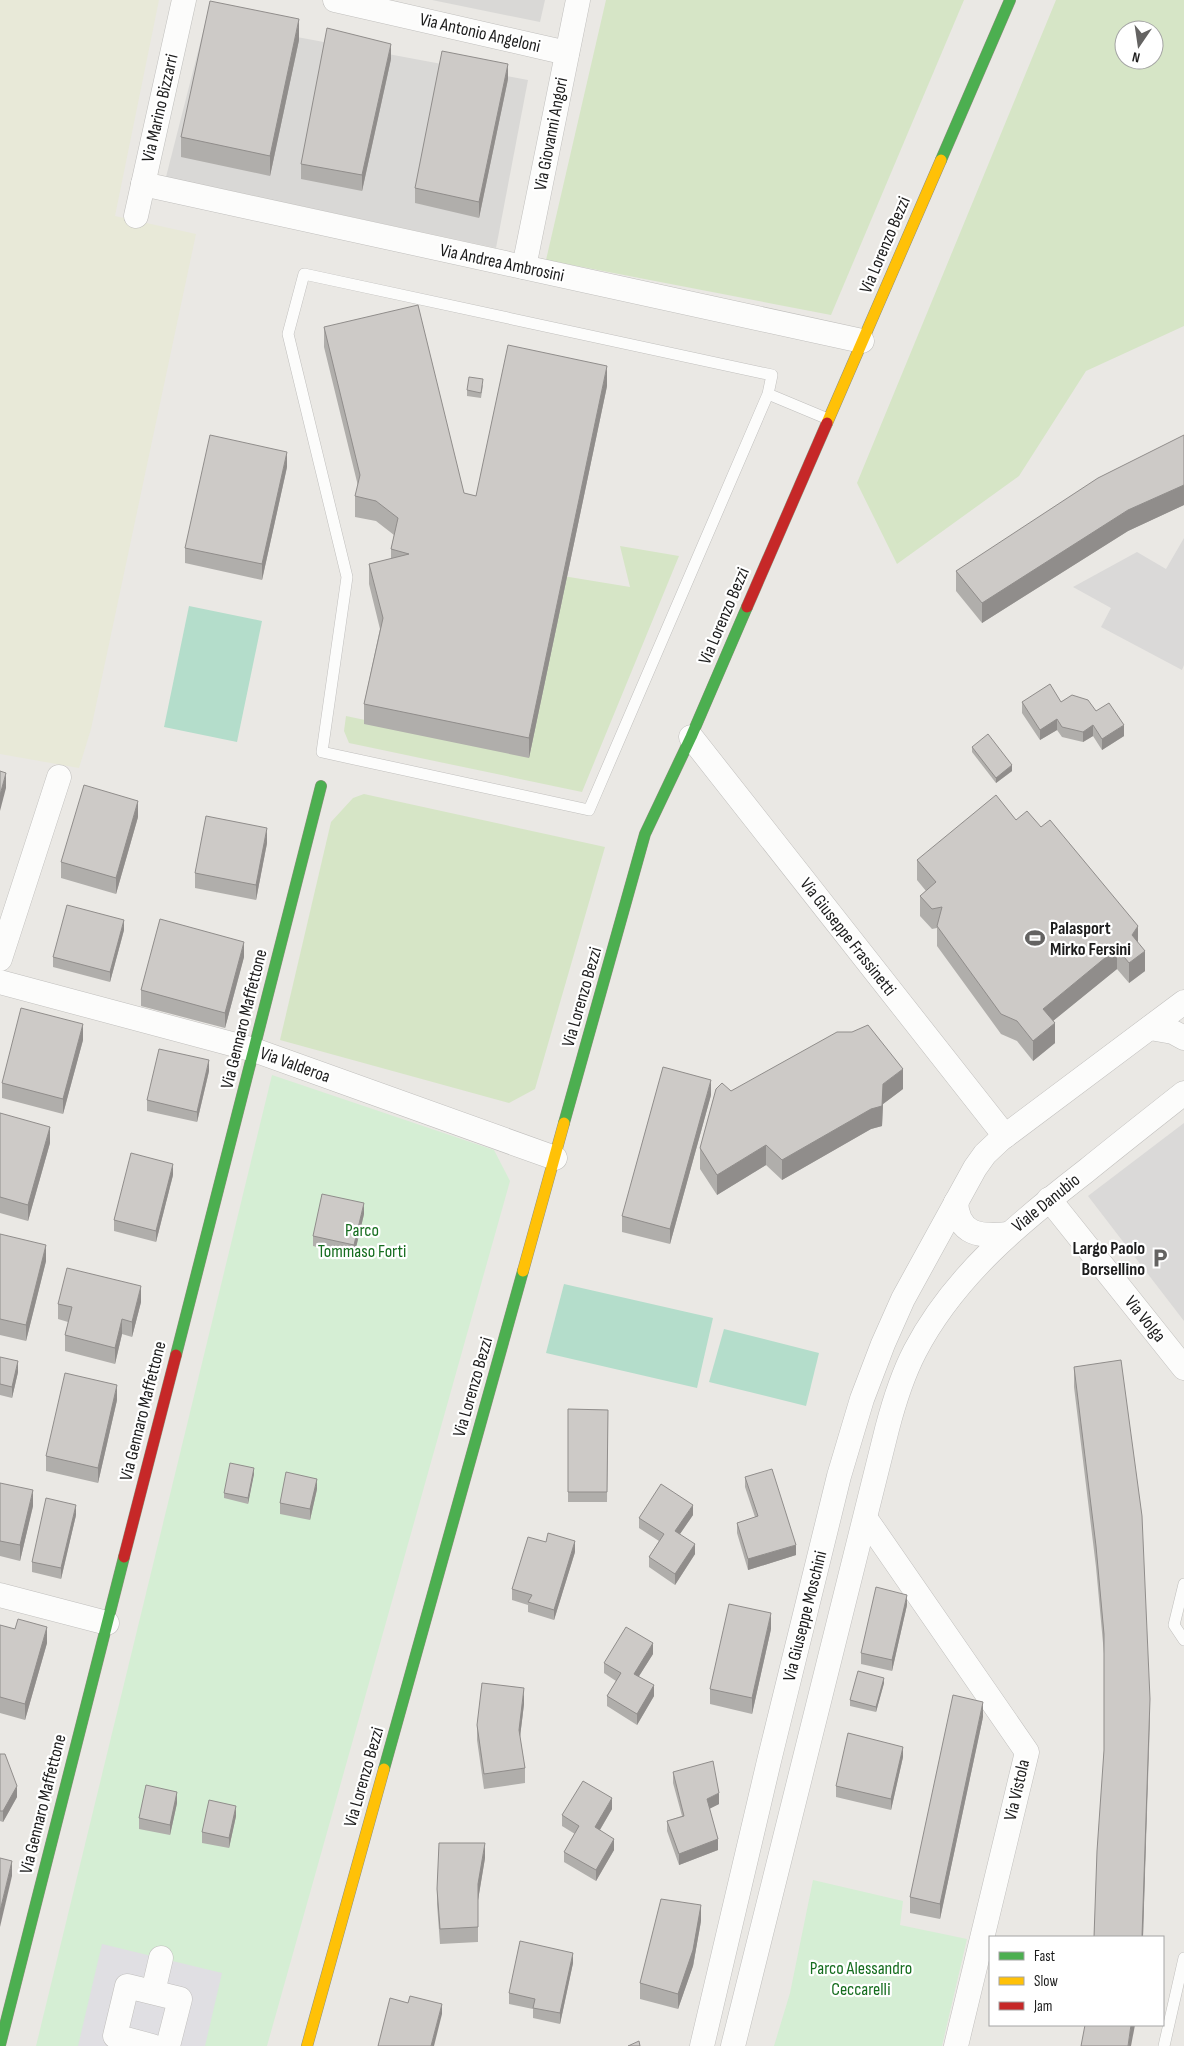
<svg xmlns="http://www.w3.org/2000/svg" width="1184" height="2046" viewBox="0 0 1184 2046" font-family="'Sofia Sans Condensed',sans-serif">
	<rect width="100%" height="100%" fill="#eae8e4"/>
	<g fill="#d9d8d6">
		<path d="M432,0H545L540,22Z"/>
		<path d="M206,20L528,80L496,248L166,177Z"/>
	</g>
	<path fill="#e8e9d8" d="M0,0H159L115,216L196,234L91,729L79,768L0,754Z"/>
	<g fill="#d6e5c6" fill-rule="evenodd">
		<path d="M606,0H964L831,315L546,260Z"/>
		<path d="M1056,0H1184V326L1086,371L1019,476L897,564L857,483ZM1124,30H1154V60H1124Z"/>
		<path d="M620,546L679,556L582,792L349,743L344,731L346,716L522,753L563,576L630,587Z"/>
		<path d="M364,794L605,847L535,1089L509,1103L280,1040L331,822L353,798Z"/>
	</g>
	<g fill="#d5eed4">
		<path d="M272,1075L494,1150L510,1181L267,2046H36Z"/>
		<path d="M813,1880L903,1901L900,1925L967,1939L942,2046H774L790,1993Z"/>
	</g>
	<g fill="#b4ddcb">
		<path d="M189,606L262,621L237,742L164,727Z"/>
		<path d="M564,1284L713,1318L697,1388L546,1353Z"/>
		<path d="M724,1329L819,1353L806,1406L709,1382Z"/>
	</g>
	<g fill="#dad9d8">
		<path d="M1184,538V665L1182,670L1101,627L1111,608L1073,587L1137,552L1166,569Z"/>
		<path d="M1184,1123V1321L1088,1196Z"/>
	</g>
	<path fill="#e0dfe3" d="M102,1944L222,1973L205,2046H78Z"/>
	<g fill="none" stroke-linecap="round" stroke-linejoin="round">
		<defs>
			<g id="lane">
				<path d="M768,394L589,810L322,752L347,577L288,334L304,274L772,375L768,394L828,419"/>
				<path d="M1184,1584L1174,1625L1184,1640"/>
				<path d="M1164,2046L1184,1958"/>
			</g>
			<g id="street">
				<path d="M335,0L567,53"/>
				<path d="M143,184L862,341"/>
				<path d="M136,216L184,0"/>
				<path d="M524,267L578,0"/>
				<path d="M691,737L1005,1136"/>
				<path d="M0,959L59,777"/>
				<path d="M0,982L254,1050L555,1158"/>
				<path d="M1150,1028L1173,1032L1184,1038"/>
				<path d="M1049,1199L1184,1368"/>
				<path d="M956,1202C958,1235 980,1237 1008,1234"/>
				<path d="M866,1519L1027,1752L956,2046"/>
				<path d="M0,1595L107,1623"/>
				<path d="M153,1992L161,1958"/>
				<path d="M152,2046L115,2036L127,1986L180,1999L168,2046"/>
				<path d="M702,2046L769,1761L839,1476L862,1399L883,1344L903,1299L975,1168L985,1154L1001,1139L1184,1002"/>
				<path d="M733,2046L887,1429C894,1402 902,1376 915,1351C954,1276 1020,1222 1086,1171C1118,1145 1151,1119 1184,1093"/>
			</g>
			<g id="fast">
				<path d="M941,160L1010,0"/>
				<path d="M564,1123L645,834L691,737L747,607"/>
				<path d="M176,1355L321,786"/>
				<path d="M384,1769L523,1271"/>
				<path d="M0,2045L124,1557"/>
			</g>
			<g id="slow">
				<path d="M827,423L941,160"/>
				<path d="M523,1271L564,1123"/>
				<path d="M307,2046L384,1769"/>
			</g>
			<g id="jam">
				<path d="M747,607L827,423"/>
				<path d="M124,1557L176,1355"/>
			</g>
		</defs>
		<use href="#lane" stroke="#c0bfbd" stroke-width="12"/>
		<use href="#street" stroke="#c0bfbd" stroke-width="25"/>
		<use href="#fast" stroke="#90917f" stroke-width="12"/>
		<use href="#slow" stroke="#90917f" stroke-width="12"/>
		<use href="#jam" stroke="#90917f" stroke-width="12"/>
		<use href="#lane" stroke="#fcfcfb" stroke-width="11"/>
		<use href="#street" stroke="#fcfcfb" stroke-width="24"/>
		<use href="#fast" stroke="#4caf50" stroke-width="11"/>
		<use href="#slow" stroke="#ffc107" stroke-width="11"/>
		<use href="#jam" stroke="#c62828" stroke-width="11"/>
	</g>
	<g fill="#b0aeab">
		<path d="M299,40L270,176L181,157V137Z"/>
		<path d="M391,59L362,191L301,179V164Z"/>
		<path d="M508,79L479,218L415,203V188Z"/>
		<path d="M324,327L464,493L476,496L607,386L529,758L364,724V704L380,629L369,584V564L391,559V549L394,535L376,521L355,517V496L358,486L324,347Z"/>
		<path d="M483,385L481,398L467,396V390Z"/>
		<path d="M1184,435V505L1128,531L982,623L956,591V571Z"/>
		<path d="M287,467L262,580L185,563V548Z"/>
		<path d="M1022,702H1061L1096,711L1124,736L1102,750L1093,736L1083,742L1062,737L1057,730L1040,740L1022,713Z"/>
		<path d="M972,747L1012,771L996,783L972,752Z"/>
		<path d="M138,817L116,894L61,878V862Z"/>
		<path d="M1016,820L1138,943L1145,971L1129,983L1117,969L1053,1021L1055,1043L1033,1061L1017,1041L1001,1034L937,946V928L932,929L920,916V896L926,891L917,880V860Z"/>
		<path d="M267,843L256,900L195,888V873Z"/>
		<path d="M124,930L110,982L53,967V957Z"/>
		<path d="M244,957L225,1028L141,1006V990Z"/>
		<path d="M83,1040L63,1114L2,1098V1083Z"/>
		<path d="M209,1071L197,1122L147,1111V1100Z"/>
		<path d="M903,1089L883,1104L882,1126L871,1129L782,1180L766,1165L717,1195L700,1169V1148Z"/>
		<path d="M711,1095L670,1244L622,1232V1216Z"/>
		<path d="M0,1113L50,1143L28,1221L0,1213Z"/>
		<path d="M173,1175L156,1242L114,1231V1220Z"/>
		<path d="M364,1214L354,1256L313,1246V1236Z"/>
		<path d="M0,1234L46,1261L26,1341L0,1335Z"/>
		<path d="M141,1302L132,1337L122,1334L115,1364L65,1351V1335L68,1322L58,1319V1304Z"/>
		<path d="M0,1357L18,1372L12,1398L0,1395Z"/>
		<path d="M1074,1367L1150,1720L1143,1937H1094L1104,1752V1654L1096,1567L1074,1387Z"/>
		<path d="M117,1400L98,1483L46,1471V1456Z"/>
		<path d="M568,1409L608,1410L607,1502H568Z"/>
		<path d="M254,1474L248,1504L224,1498V1493Z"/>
		<path d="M745,1477L796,1555L748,1570L737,1533V1523L755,1517L745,1487Z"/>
		<path d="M0,1483L33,1506L20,1561L0,1556Z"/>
		<path d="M317,1489L310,1520L280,1514V1503Z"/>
		<path d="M76,1515L61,1579L32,1572V1562Z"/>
		<path d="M693,1515L680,1534L695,1554L675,1585L649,1567V1557L659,1541L639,1528V1518Z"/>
		<path d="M575,1552L554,1620L528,1612V1605L512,1600V1589Z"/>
		<path d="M907,1605L892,1671L861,1664V1653Z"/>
		<path d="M0,1625L47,1643L25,1720L0,1713Z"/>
		<path d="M771,1629L752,1714L710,1704V1689Z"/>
		<path d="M653,1654L639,1676L654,1696L637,1725L607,1706V1696L616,1681L604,1673V1663Z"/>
		<path d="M884,1683L876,1712L850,1706V1700Z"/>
		<path d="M524,1704L520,1737L525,1768V1783L484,1789L477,1740V1725Z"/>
		<path d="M983,1717L940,1919L910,1913V1897Z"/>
		<path d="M0,1754L17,1797L3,1822L0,1821Z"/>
		<path d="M903,1757L891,1810L836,1797V1786Z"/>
		<path d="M673,1772L719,1804L709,1809L718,1850L679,1865L667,1831V1821L682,1816L673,1783Z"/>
		<path d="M177,1803L170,1835L139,1829V1818Z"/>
		<path d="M612,1809L600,1830L614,1850L596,1881L564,1862V1852L575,1834L562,1826V1815Z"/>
		<path d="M236,1816L229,1848L202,1843V1832Z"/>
		<path d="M485,1858L478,1900V1942L440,1944L437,1904V1889Z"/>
		<path d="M701,1921L693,1966L678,2009L640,1999V1983Z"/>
		<path d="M573,1963L560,2024L533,2018V2009L509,2004V1993Z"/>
	</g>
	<g fill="#908d8b">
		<path d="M299,19V40L270,176V156Z"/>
		<path d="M391,44V59L362,191V175Z"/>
		<path d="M508,64V79L479,218V202Z"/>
		<path d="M607,366V386L529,758V738Z"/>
		<path d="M287,452V467L262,580V564Z"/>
		<path d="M1184,485V505L1128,531L982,623V603L1128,510Z"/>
		<path d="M1057,719V730L1040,740V730Z"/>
		<path d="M1093,725V736L1083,742V732Z"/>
		<path d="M1124,725V736L1102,750V739Z"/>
		<path d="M1012,765V771L996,783V778Z"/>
		<path d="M6,773V788L0,811V795Z"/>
		<path d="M138,801V817L116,894V878Z"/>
		<path d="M267,828V843L256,900V885Z"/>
		<path d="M124,920V930L110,982V972Z"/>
		<path d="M1138,926V946L1132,935Z"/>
		<path d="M244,942V957L225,1028V1013Z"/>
		<path d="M1117,948V969L1043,1029V1009Z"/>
		<path d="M1145,951V971L1129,983V963Z"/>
		<path d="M1055,1023V1043L1033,1061V1041Z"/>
		<path d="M83,1024V1040L63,1114V1099Z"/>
		<path d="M209,1060V1071L197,1122V1112Z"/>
		<path d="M903,1069V1089L883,1104L882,1126L871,1129L782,1180V1160L871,1109L883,1084Z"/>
		<path d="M711,1080V1095L670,1244V1229Z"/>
		<path d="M50,1127V1143L28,1221V1205Z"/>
		<path d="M766,1145V1165L717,1195V1175Z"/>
		<path d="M173,1164V1175L156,1242V1231Z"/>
		<path d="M364,1203V1214L354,1256V1245Z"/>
		<path d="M46,1245V1261L26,1341V1325Z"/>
		<path d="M141,1286V1302L132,1337V1322Z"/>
		<path d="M122,1319V1334L115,1364V1348Z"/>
		<path d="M18,1361V1372L12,1398V1387Z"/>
		<path d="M117,1385V1400L98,1483V1468Z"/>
		<path d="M254,1468V1474L248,1504V1498Z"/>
		<path d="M317,1479V1489L310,1520V1509Z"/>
		<path d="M33,1490V1506L20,1561V1545Z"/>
		<path d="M76,1505V1515L61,1579V1568Z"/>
		<path d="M693,1505V1515L675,1541V1531Z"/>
		<path d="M575,1541V1552L554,1620V1610Z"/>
		<path d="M695,1544V1554L675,1585V1574Z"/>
		<path d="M796,1545V1555L748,1570V1559Z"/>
		<path d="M907,1595V1605L892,1671V1660Z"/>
		<path d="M771,1613V1629L752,1714V1698Z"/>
		<path d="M47,1627V1643L25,1720V1704Z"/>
		<path d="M653,1643V1654L634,1684V1674Z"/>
		<path d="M884,1678V1683L876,1712V1707Z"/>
		<path d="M654,1685V1696L637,1725V1714Z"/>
		<path d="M524,1688V1704L519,1745V1730Z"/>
		<path d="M1150,1699L1143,1937H1142Z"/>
		<path d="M983,1702V1717L940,1919V1904Z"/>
		<path d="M903,1747V1757L891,1810V1799Z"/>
		<path d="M17,1786V1797L3,1822V1811Z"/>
		<path d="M177,1792V1803L170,1835V1825Z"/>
		<path d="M719,1793V1804L707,1810V1799Z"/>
		<path d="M612,1798V1809L595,1838V1827Z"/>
		<path d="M236,1806V1816L229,1848V1838Z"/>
		<path d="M614,1839V1850L596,1881V1870Z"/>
		<path d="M718,1839V1850L679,1865V1854Z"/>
		<path d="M485,1843V1858L478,1900V1942V1884Z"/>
		<path d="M12,1861V1876L0,1927V1911Z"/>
		<path d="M701,1905V1921L693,1966L678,2009V1994Z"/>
		<path d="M573,1953V1963L560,2024V2013Z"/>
		<path d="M442,2004V2014L434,2046H431Z"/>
		<path d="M1131,2025H1135L1131,2046H1128Z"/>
	</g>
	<g fill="#cdcac7" stroke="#908d8b">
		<path d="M210,1L299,19L270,156L181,137Z"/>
		<path d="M327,28L391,44L362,175L301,164Z"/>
		<path d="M442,51L508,64L479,202L415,188Z"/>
		<path d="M418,305L464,493L476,496L508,345L607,366L529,738L364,704L383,618L369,564L409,554L391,549L398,518L376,501L355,496L360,475L324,327Z"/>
		<path d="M469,377L483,379L481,393L467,390Z"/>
		<path d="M210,435L287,452L262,564L185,548Z"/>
		<path d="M1184,435V485L1128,510L982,603L956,571L1098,478Z"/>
		<path d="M1050,684L1061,702L1072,695L1088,700L1096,711L1109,703L1124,725L1102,739L1093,725L1083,732L1062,727L1057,719L1040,730L1022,702Z"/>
		<path d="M988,734L1012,765L996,778L972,747Z"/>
		<path d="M0,771L6,773L0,795Z"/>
		<path d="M84,785L138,801L116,878L61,862Z"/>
		<path d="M996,795L1016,820L1027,811L1041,827L1050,820L1138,926L1132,935L1145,951L1129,963L1117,948L1043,1009L1055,1023L1033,1041L1017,1021L1001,1014L937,926L942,907L932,909L920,896L936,882L917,860Z"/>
		<path d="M206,816L267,828L256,885L195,873Z"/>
		<path d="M67,905L124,920L110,972L53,957Z"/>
		<path d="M160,919L244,942L225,1013L141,990Z"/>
		<path d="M21,1008L83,1024L63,1099L2,1083Z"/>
		<path d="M868,1025L903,1069L883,1084L882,1106L871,1109L782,1160L766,1145L717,1175L700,1148L716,1089L722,1083L731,1091L837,1032H852Z"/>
		<path d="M159,1049L209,1060L197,1112L147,1100Z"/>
		<path d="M663,1067L711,1080L670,1229L622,1216Z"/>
		<path d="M0,1113L50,1127L28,1205L0,1197Z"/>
		<path d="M131,1153L173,1164L156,1231L114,1220Z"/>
		<path d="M322,1194L364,1203L354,1245L313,1236Z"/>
		<path d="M0,1234L46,1245L26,1325L0,1319Z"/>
		<path d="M67,1268L141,1286L132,1322L122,1319L115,1348L65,1335L72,1307L58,1304Z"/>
		<path d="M0,1357L18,1361L12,1387L0,1384Z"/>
		<path d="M1121,1360L1142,1516L1150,1699L1142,1937H1094L1097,1851L1104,1750V1634L1096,1546L1074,1367Z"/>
		<path d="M65,1373L117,1385L98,1468L46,1456Z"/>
		<path d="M568,1409L608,1410L607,1492H568Z"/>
		<path d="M230,1463L254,1468L248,1498L224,1493Z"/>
		<path d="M772,1469L796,1545L748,1559L737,1523L758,1516L745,1477Z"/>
		<path d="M286,1472L317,1479L310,1509L280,1503Z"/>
		<path d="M0,1483L33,1490L20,1545L0,1541Z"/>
		<path d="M661,1484L693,1505L675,1531L695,1544L675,1574L649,1557L664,1534L639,1518Z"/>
		<path d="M46,1498L76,1505L61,1568L32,1562Z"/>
		<path d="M548,1533L575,1541L554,1610L528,1602L532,1595L512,1589L528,1537L546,1542Z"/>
		<path d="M876,1587L907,1595L892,1660L861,1653Z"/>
		<path d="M729,1604L771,1613L752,1698L710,1689Z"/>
		<path d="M18,1619L47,1627L25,1704L0,1697V1625L15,1629Z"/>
		<path d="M626,1627L653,1643L634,1674L654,1685L637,1714L607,1696L621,1673L604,1663Z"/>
		<path d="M858,1671L884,1678L876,1707L850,1700Z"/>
		<path d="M482,1683L524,1688L519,1730L525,1768L484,1774L477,1725Z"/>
		<path d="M953,1695L983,1702L940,1904L910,1897Z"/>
		<path d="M848,1733L903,1747L891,1799L836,1786Z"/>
		<path d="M0,1754H5L17,1786L3,1811H0Z"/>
		<path d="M713,1761L719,1793L707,1799L718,1839L679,1854L667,1821L684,1816L673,1772Z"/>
		<path d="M583,1781L612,1798L595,1827L614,1839L596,1870L564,1852L579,1826L562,1815Z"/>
		<path d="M146,1785L177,1792L170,1825L139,1818Z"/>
		<path d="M209,1800L236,1806L229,1838L202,1832Z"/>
		<path d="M439,1843H485L478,1884V1927L440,1929L437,1889Z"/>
		<path d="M0,1858L12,1861L0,1911Z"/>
		<path d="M661,1899L701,1905L693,1950L678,1994L640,1983Z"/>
		<path d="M520,1941L573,1953L560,2013L533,2008L535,1999L509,1993Z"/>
		<path d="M410,1996L442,2004L431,2046H378L390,1998L408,2003Z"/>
		<path d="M1085,2025H1131L1128,2046H1081Z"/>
		<path d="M639,2041L640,2046H628Z"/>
	</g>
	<defs>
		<symbol id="stadium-bare" viewBox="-9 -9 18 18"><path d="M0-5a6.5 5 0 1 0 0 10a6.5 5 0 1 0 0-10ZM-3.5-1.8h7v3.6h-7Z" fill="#646362" stroke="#fff" stroke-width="2.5" paint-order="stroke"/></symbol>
		<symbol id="parking-bare" viewBox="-9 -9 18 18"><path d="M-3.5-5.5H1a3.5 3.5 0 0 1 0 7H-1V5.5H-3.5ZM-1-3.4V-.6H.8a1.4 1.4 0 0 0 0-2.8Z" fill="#646362" stroke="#fff" stroke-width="2.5" paint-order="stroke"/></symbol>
	</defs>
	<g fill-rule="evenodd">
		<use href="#stadium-bare" x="1021" y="924" width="28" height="28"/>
		<use href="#parking-bare" x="1146" y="1244" width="28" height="28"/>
	</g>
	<g text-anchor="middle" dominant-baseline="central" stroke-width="4.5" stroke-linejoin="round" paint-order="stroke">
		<g font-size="18" fill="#1c1c1c" stroke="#fff">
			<text transform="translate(480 33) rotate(13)">Via Antonio Angeloni</text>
			<text transform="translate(160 108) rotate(-77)">Via Marino Bizzarri</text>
			<text transform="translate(551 134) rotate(-79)">Via Giovanni Angori</text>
			<text transform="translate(885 245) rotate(-67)">Via Lorenzo Bezzi</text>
			<text transform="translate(502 263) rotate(12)">Via Andrea Ambrosini</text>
			<text transform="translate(724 616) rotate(-67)">Via Lorenzo Bezzi</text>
			<text transform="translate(848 937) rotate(52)">Via Giuseppe Frassinetti</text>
			<text transform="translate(582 997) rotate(-74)">Via Lorenzo Bezzi</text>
			<text transform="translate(244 1019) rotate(-76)">Via Gennaro Maffettone</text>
			<text transform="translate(295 1065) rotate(20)">Via Valderoa</text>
			<text transform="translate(1046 1203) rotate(-39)">Viale Danubio</text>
			<text transform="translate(1145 1319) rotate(51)">Via Volga</text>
			<text transform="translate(473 1387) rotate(-74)">Via Lorenzo Bezzi</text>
			<text transform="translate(143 1411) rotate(-76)">Via Gennaro Maffettone</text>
			<text transform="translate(805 1616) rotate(-76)">Via Giuseppe Moschini</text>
			<text transform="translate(364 1777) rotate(-74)">Via Lorenzo Bezzi</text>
			<text transform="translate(1017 1790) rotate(-77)">Via Vistola</text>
			<text transform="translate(43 1804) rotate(-76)">Via Gennaro Maffettone</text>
		</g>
		<g font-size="18" font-weight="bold" fill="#1c1c1c" stroke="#fff" text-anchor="start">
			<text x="1050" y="928">Palasport<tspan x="1050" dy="21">Mirko Fersini</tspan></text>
			<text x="1145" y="1248" text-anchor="end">Largo Paolo<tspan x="1145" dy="21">Borsellino</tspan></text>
		</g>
		<g font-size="18" fill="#166d1f" stroke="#fff">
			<text x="362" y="1230">Parco<tspan x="362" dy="21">Tommaso Forti</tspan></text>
			<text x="861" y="1968">Parco Alessandro<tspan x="861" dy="21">Ceccarelli</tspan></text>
		</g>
	</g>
	<rect x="989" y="1936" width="175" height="90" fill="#ffffff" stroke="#a4a4a4"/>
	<rect x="999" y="1952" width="25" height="8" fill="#4caf50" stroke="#a4a4a4"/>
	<text x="1034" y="1961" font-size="15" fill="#1c1c1c">Fast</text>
	<rect x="999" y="1977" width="25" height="8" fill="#ffc107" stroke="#a4a4a4"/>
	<text x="1034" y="1986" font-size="15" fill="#1c1c1c">Slow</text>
	<rect x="999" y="2002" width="25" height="8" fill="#c62828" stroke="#a4a4a4"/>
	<text x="1034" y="2011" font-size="15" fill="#1c1c1c">Jam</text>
	<g transform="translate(1139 45) rotate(193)"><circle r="24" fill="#ffffff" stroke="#a4a4a4"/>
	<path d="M0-4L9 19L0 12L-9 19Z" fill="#646362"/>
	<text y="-8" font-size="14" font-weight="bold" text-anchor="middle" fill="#1c1c1c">N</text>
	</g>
</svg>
